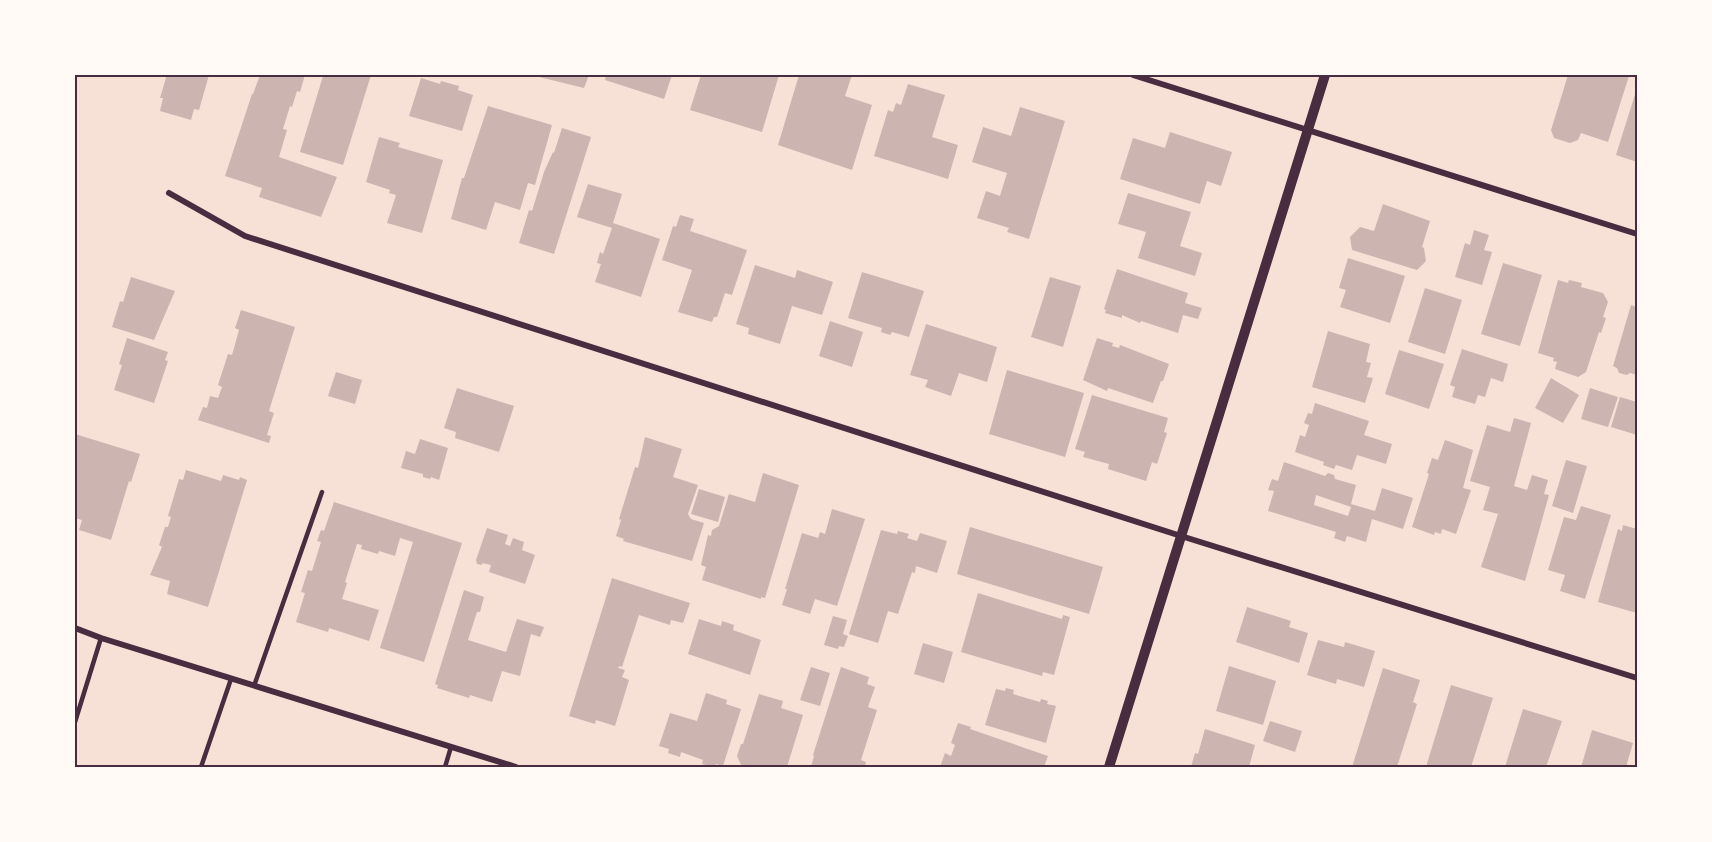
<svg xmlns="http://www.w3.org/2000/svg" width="1712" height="842" viewBox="0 0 1712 842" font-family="'Times New Roman',serif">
	<rect width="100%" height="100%" fill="#f7e1d7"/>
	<g fill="#ccb4b1" fill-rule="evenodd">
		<path d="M165,75H209L199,110L194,109L191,120L160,111L163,98H160L166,78Z"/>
		<path d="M260,75H305L300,92L297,91L292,107L290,106L283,129L287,130L279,157L337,177L321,217L259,197L262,188L225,176L252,94H253Z"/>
		<path d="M326,75H371L343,165L300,152L323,76Z"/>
		<path d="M589,75L584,88L535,76L536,75Z"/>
		<path d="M606,75H672L664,99L605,80Z"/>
		<path d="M701,75H779L762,132L690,110Z"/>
		<path d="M799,75H852L845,96L872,105L852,170L778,145Z"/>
		<path d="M1568,75L1629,76L1608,142L1581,133L1578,140L1570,143L1554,138L1551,130Z"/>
		<path d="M421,78L440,84L441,81L459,86L458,90L473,95L462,131L409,116Z"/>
		<path d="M908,84L945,95L932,137L958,145L948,179L874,156L888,110L893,112L896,103L901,105Z"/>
		<path d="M1637,88V162L1616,155Z"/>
		<path d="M488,106L552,125L535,185L528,183L520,210L495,202L486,230L451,219L462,178H464Z"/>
		<path d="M1020,107L1065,121L1029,239L1007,232L1009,228L977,218L986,191L1000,196L1007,173L972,162L983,127L1011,136Z"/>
		<path d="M562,128L591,137L554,254L519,243L529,210L532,211L544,172L553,152L554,153Z"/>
		<path d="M1170,132L1232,152L1221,186L1207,181L1200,204L1120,179L1133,138L1165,148Z"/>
		<path d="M379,137L400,143L398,147L443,160L422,233L387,223L396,195L389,193L390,190L366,182Z"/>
		<path d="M588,184L622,194L613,223L660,239L641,297L595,282L601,264L597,263L600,252L603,254L612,228L577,217Z"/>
		<path d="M1128,193L1191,212L1180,246L1202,253L1195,276L1138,258L1146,232L1118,224Z"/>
		<path d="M1383,204L1430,221L1422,247L1424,248L1426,261L1417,270L1352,250L1350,237L1360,227L1374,231Z"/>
		<path d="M680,215L694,219L690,231L747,250L732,295L725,293L717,317H714L712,322L678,312L692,270L662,260L673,226L676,227Z"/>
		<path d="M1474,230L1489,235L1484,250L1492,252L1482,285L1455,277L1465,243L1470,245Z"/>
		<path d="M1348,258L1405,276L1390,323L1340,307L1346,290L1339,288Z"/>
		<path d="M1503,263L1542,275L1520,346L1481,334Z"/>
		<path d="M755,265L795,278L797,270L833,282L822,315L792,306L780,344L748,334L749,328L736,324Z"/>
		<path d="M1117,269L1188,293L1185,303L1202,308L1198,319L1183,315L1178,333L1141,321L1140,323L1122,315V318L1105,313L1106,310L1104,309Z"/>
		<path d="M862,272L924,291L909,337L892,332L890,335L881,332L882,328L848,318Z"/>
		<path d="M131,277L175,291L154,340L112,327L120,301L123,302Z"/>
		<path d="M1050,277L1081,286L1063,347L1031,337Z"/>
		<path d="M1558,280L1568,283L1569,280L1582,283L1581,287L1603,293L1608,302L1603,317L1606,318L1601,333L1599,332L1586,372L1578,377L1555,369L1557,362L1553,361L1554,358L1538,353Z"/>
		<path d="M1425,288L1462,300L1445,354L1408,342Z"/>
		<path d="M1631,305L1637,307V375L1630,373L1627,375L1619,373L1617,368L1613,366Z"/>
		<path d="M241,310L295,327L269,411L274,413L267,435L271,436L269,443L198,420L203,407L207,408L210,396L218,398L222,387L218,385L228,354L232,355L239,330L235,328Z"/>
		<path d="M830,321L863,332L852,367L819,356Z"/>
		<path d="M926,324L997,347L987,382L959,373L951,396L925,387L928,380L910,375Z"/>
		<path d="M1328,331L1370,344L1366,362L1371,363L1367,377L1373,378L1365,403L1312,387Z"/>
		<path d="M127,338L168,352L165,360L168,361L154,403L114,390L122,365L119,364Z"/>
		<path d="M1097,338L1113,343L1112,346L1119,348L1120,345L1169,364L1163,381H1161L1153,403L1108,388L1107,391L1083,380Z"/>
		<path d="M1462,349L1508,364L1503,382L1491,378L1485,397L1478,395L1475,404L1452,397L1455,387L1450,385Z"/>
		<path d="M1399,350L1444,364L1429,409L1385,394Z"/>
		<path d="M1007,370L1084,393L1065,457L989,434Z"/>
		<path d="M336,372L362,380L355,404L328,396Z"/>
		<path d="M1551,378L1579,395L1563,423L1535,408Z"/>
		<path d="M457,388L514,406L499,452L455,438L456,432L444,428Z"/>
		<path d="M1590,388L1618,397L1608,427L1581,419Z"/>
		<path d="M1092,395L1168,418L1164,432L1167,433L1157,464L1152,462L1146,481L1108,469L1109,464L1083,457L1085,452L1075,449Z"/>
		<path d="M1620,397L1637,402V435L1611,427Z"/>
		<path d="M1315,403L1369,421L1364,435L1392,444L1386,464L1357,455L1352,470L1336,465L1334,469L1323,465L1324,462L1295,452L1300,435L1305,437L1309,425L1304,423L1308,413L1312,414Z"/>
		<path d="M1514,418L1531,423L1514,486L1527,490L1532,475L1548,480L1544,494L1549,495L1525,581L1481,567L1498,514L1483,510L1490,487L1470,481L1487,425L1510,432Z"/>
		<path d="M75,434L140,454L131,482L129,481L111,540L79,530L82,520L75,518Z"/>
		<path d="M645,437L682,449L673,477L698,485L688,514L691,519L704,523L692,561L623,541L624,539L616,536L621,520L619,519L635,467L638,468Z"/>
		<path d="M420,439L448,448L439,480L431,477L430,479L423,477V474L401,468L406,451L415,454Z"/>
		<path d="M1445,440L1473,450L1463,488L1471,490L1456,534L1442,529L1441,534L1435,532L1434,535L1412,527L1429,474L1427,473L1432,458L1438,460Z"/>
		<path d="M1566,460L1587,466L1573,513L1552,506Z"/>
		<path d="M1284,462L1325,476L1328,473L1334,475L1335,479L1356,485L1351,504L1375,511L1382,488L1413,498L1403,529L1372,519L1366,542L1347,536L1345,542L1334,538L1336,532L1268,511L1274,491L1268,490L1272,479L1278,481ZM1316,495L1351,507L1348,516L1314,505Z"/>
		<path d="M186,470L221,481L223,475L239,480L240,477L247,480L208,607L167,594L170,581L150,575L162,547L159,545L165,527H168L171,517L168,516L179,479L183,480Z"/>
		<path d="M763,473L799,485L765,598L761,597V599L702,580L706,567L701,565L708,535L711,536L712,530L719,526L729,494L755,502Z"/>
		<path d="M699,489L725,497L718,522L691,514Z"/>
		<path d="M334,502L462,543L424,662L380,648L413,542L400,538L395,556L379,551L378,554L361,549L362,545L357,544L345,582L347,583L342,599L379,610L369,641L329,628L328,632L296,622L305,593L301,592L308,570L312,571L321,542L317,541L321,530L324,531Z"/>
		<path d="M1581,506L1611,515L1585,599L1560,591L1565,575L1548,570L1564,517L1576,520Z"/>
		<path d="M832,509L865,519L837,606L815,599L810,614L782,605L787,589H785L802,533L818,538L820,532L825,534Z"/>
		<path d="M1623,525L1637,529V613L1598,602L1618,529L1622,531Z"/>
		<path d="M970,527L1103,567L1089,614L957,574Z"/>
		<path d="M487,528L508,535L505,544L510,546L513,538L524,542L522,550L535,555L525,584L489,572L491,565L482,563V565L477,564L476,560Z"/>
		<path d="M881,530L897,534L898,531L909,534L907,538L917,541L920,533L947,541L937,573L916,566L915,573L912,572L898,614L888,611L878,643L849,634Z"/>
		<path d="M612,578L690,603L683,623L671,620L670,625L639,615L622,667L619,666L618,668L625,670L622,677L629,680L615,726L596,720L595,724L569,716Z"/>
		<path d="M464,590L484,597L480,612H477L468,640L506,652L517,619L544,627L540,637L531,634L520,676L502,671L492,702L470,695L469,698L437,688L438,685L435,684Z"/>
		<path d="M978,593L1062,619L1063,615L1070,617L1054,675L1043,672L1042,676L961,652Z"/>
		<path d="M1247,607L1291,621L1289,627L1308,633L1299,663L1236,642Z"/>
		<path d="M833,616L847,620L843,634L848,636L844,647L839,646L838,649L824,645Z"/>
		<path d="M699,619L721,626L722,621L734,625L733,630L761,640L750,675L688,654Z"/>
		<path d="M1318,640L1344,647L1345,642L1375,651L1364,687L1337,679L1336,684L1307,675Z"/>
		<path d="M923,643L953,652L944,683L914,674Z"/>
		<path d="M1229,666L1276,681L1263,725L1216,711Z"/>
		<path d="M811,667L830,673L820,706L800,700Z"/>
		<path d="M841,667L869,677L867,684L875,687L868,707L877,710L861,760L866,762L865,767H811L814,756L813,755Z"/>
		<path d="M1383,668L1420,680L1413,702L1417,704L1397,767H1352Z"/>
		<path d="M1451,685L1493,698L1471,767H1426Z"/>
		<path d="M1006,688L1014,690L1013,694L1040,702L1041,699L1048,701L1047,704L1056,706L1046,743L985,725L996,689L1005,691Z"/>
		<path d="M706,693L727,700L726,704L741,709L723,766L716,764L715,767H713L702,764L703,760L681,752L680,757L668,753L669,749L659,746L670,713L697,721Z"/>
		<path d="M759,694L783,701L781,708L803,715L787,767H742L737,756L741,744H743Z"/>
		<path d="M1523,709L1562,721L1546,767H1505Z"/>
		<path d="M1270,721L1302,731L1295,752L1263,741Z"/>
		<path d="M958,723L971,727L970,729L1048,756L1044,767H940L945,753L951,756L955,745L951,743Z"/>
		<path d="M1205,729L1255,745L1249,767H1191L1195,753L1198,754Z"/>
		<path d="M1592,730L1633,743L1626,767H1581Z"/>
	</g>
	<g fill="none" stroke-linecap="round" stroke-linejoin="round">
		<g stroke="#4a2c40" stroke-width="4.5">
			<path d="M254,686L322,492"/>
			<path d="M75,722L101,638"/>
			<path d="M201,767L231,679"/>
			<path d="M445,767L451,747"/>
		</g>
		<g stroke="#4a2c40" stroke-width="6">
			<path d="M1133,75L1637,234"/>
			<path d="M169,193L245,236L1181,536L1637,678"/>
			<path d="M75,628L101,638L516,767"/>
		</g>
		<path stroke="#4a2c40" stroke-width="10" d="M1109,767L1325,75"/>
	</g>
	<rect width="1712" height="842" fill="none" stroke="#fffaf5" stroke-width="153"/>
	<rect x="76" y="76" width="1560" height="690" fill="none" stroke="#4a2c40" stroke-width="2"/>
</svg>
